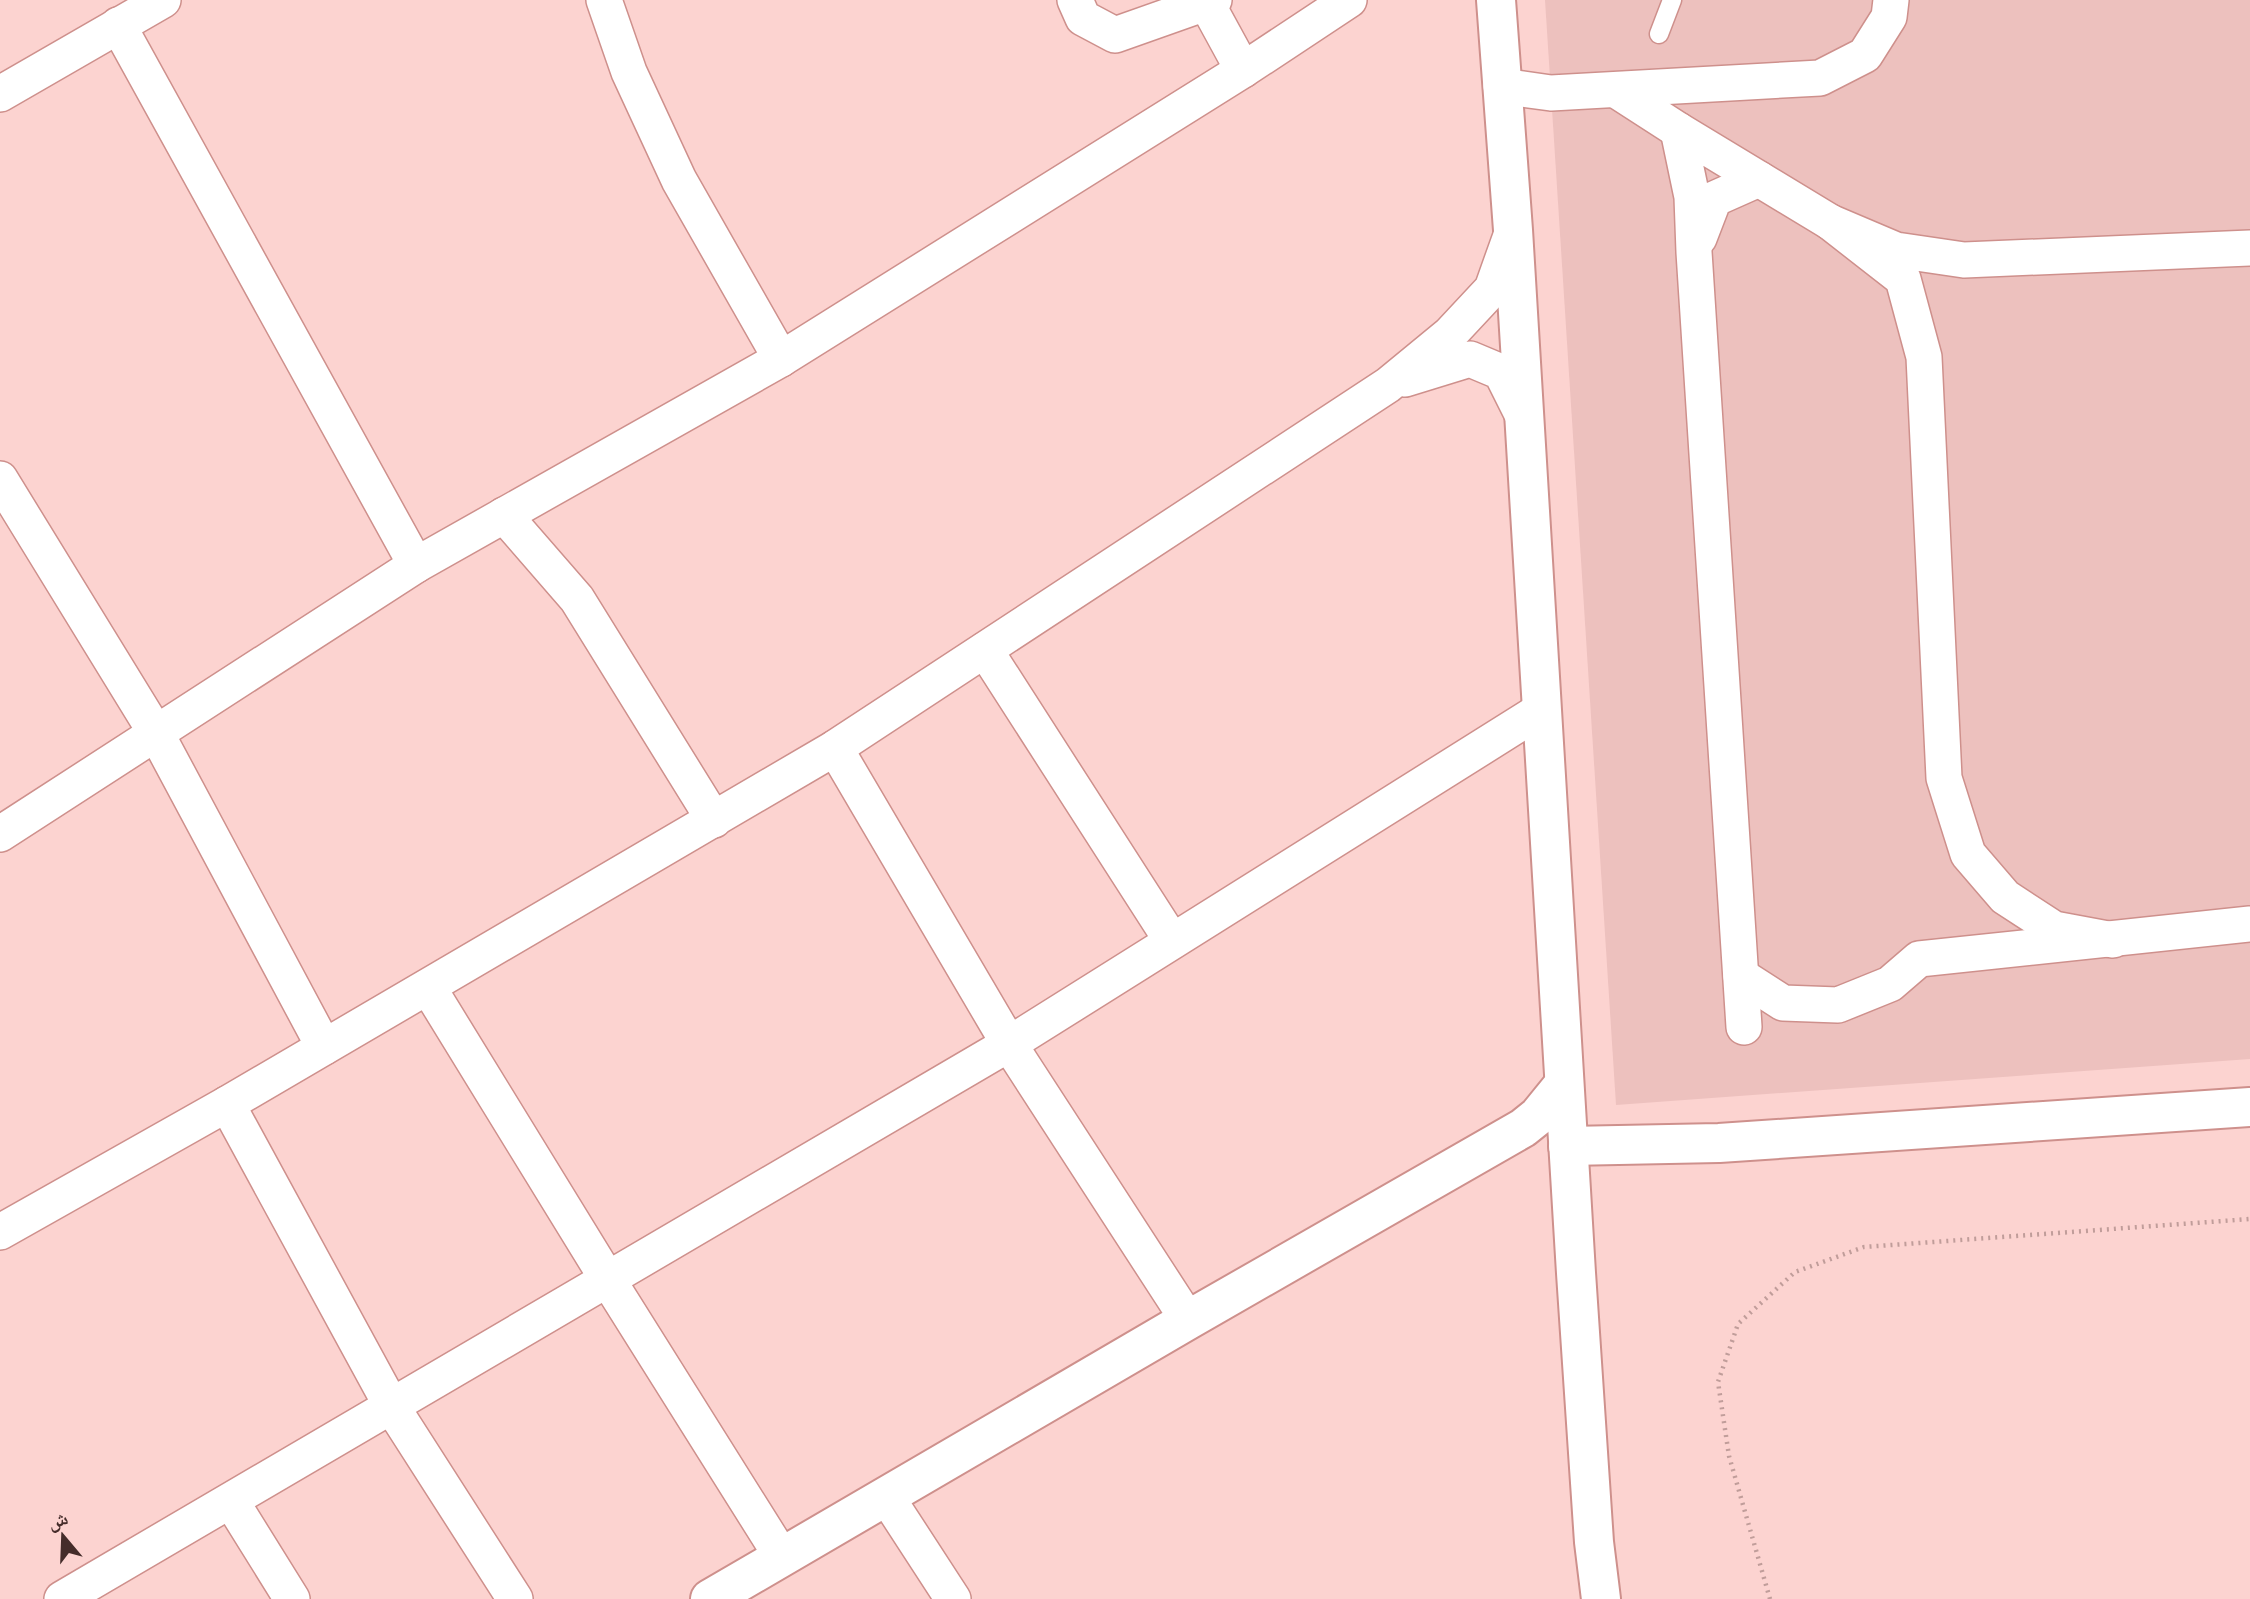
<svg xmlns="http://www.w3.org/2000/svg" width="2250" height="1599" viewBox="0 0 2250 1599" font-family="'Sofia Sans Condensed','Noto Naskh Arabic',sans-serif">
	<rect width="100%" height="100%" fill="#fcd3d0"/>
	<path fill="#edc1be" d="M1545,0H2250V1059L1616,1105Z"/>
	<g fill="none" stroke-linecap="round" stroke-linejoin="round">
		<defs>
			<path id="lane" d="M1659,34L1672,0"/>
			<g id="street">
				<path d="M604,0L629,72L679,180L781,359"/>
				<path d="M1075,0L1083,18L1115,35L1214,0"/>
				<path d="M1207,4L1243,70"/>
				<path d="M1501,86L1551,93L1820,78L1865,55L1889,17L1891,0"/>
				<path d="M1616,90L1678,130"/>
				<path d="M0,94L163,0"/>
				<path d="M1699,238L1714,199L1759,179"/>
				<path d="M1405,379L1470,359L1501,372L1523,416"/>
				<path d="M0,479L156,733L324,1047"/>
				<path d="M504,515L577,599L714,820"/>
				<path d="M416,565L781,359L1243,70L1349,0"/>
				<path d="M985,650L1172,941"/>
				<path d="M835,748L1009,1044L1188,1320"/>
				<path d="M0,834L416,565L118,25"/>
				<path d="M2113,940L2054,929L2005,897L1968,854L1944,778L1924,357L1903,279L1830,222L1896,250L1964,260L2250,248"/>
				<path d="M1741,976L1783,1003L1838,1005L1890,984L1919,959L2250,924"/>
				<path d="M428,987L608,1280L782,1557"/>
				<path d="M1744,1027L1694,252L1692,197L1678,130L1830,222"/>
				<path d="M227,1104L392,1407L515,1599"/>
				<path d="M0,1232L227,1104L835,748L1388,385L1450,334L1492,289L1513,230"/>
				<path d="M886,1496L953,1599"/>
				<path d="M231,1501L292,1599"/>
				<path d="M62,1599L1009,1044L1541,710"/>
			</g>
			<g id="secondary">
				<path d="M1496,0L1513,230L1576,1273L1594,1542L1601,1599"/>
				<path d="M1568,1146L1719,1143L2250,1107"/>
				<path d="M710,1599L1188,1320L1523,1128L1538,1116L1564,1084"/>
			</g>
		</defs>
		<use href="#lane" stroke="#ce908c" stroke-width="21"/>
		<use href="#street" stroke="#ce908c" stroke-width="38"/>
		<use href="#secondary" stroke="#ce908c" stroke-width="42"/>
		<path stroke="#c09d9a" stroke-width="4.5" stroke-dasharray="2 5" stroke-linecap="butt" d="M1770,1599L1729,1456L1718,1382L1738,1324L1795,1272L1864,1247L2250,1219"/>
		<use href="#lane" stroke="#fff" stroke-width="18"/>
		<use href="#street" stroke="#fff" stroke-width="35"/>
		<use href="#secondary" stroke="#fff" stroke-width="38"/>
	</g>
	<g transform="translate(63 1536) rotate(341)" stroke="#fcd3d0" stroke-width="5" paint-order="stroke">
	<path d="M0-5L12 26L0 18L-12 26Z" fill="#452c2a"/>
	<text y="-10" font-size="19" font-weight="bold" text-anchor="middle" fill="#452c2a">ش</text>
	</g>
</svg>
